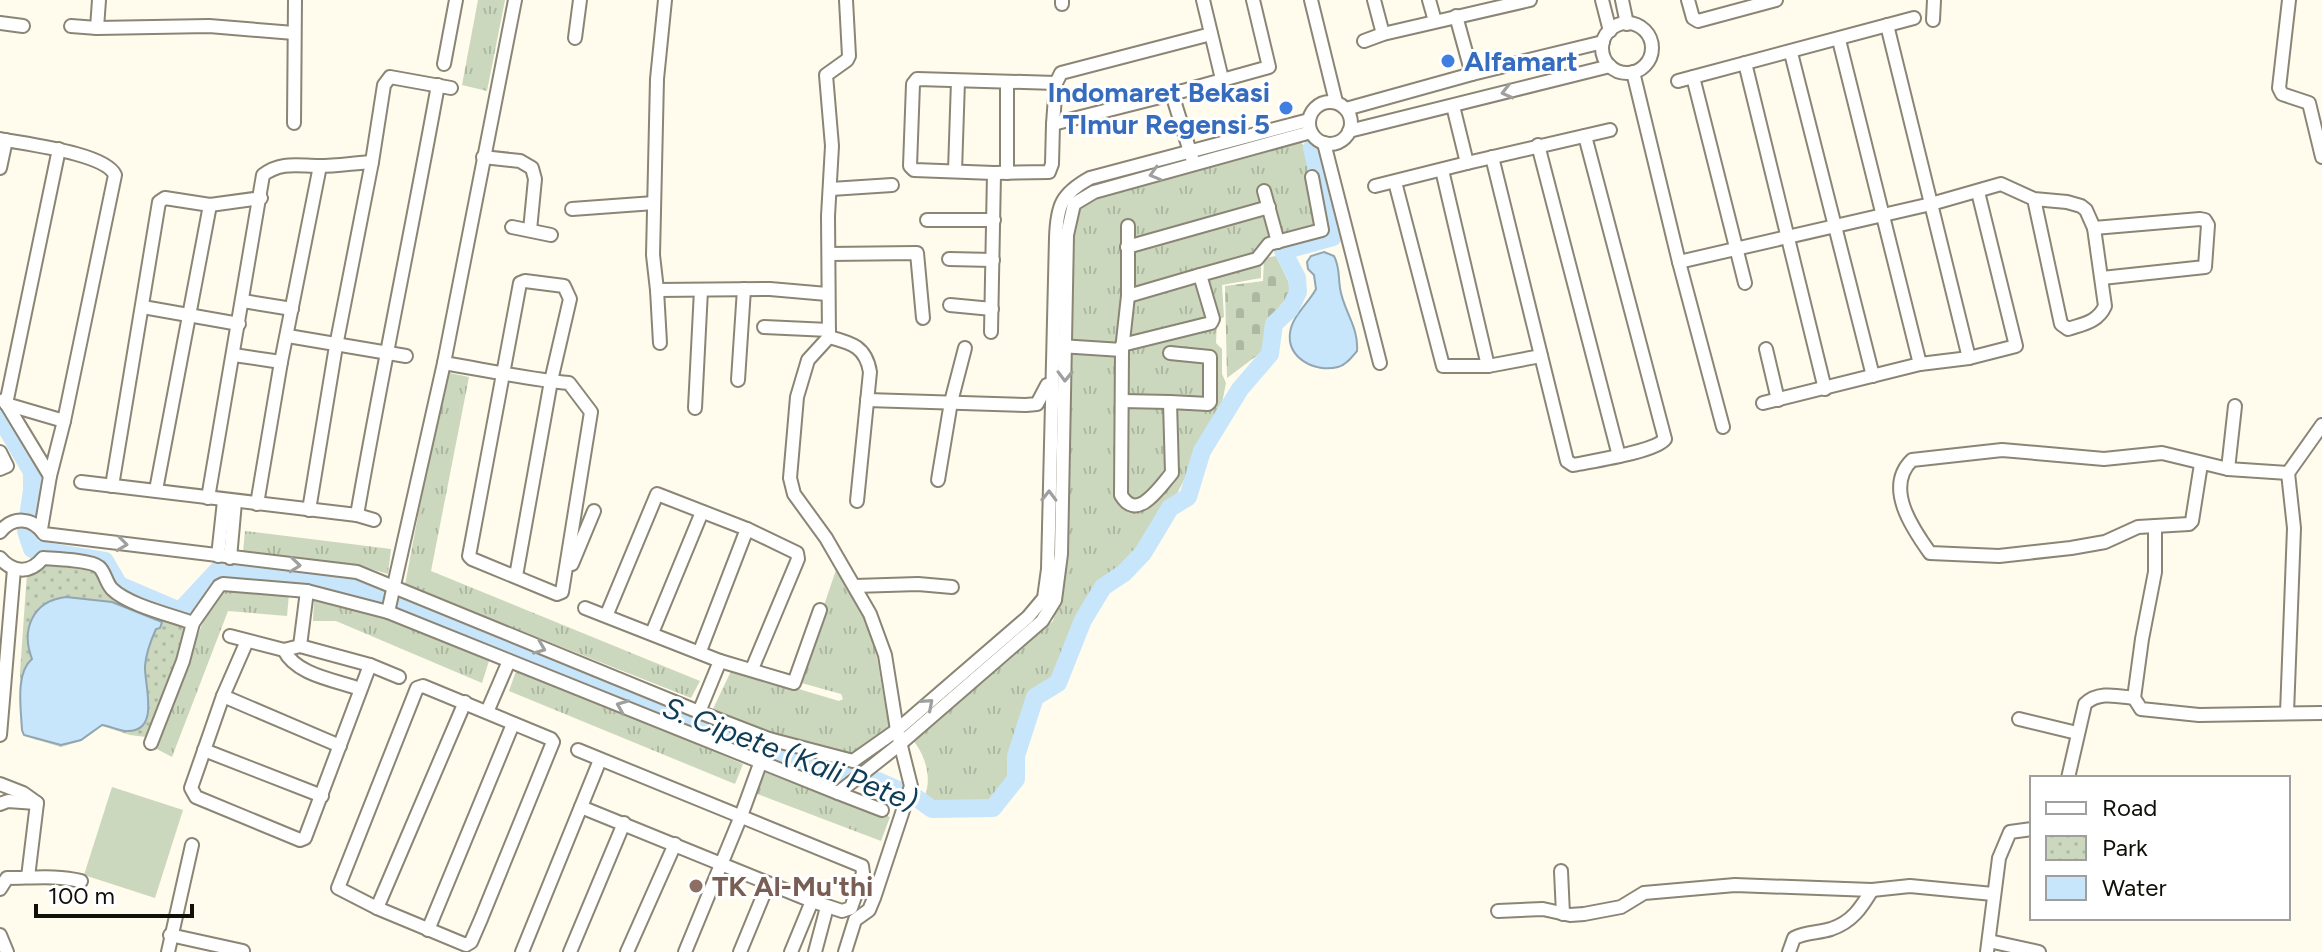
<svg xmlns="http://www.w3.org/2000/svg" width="2322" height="952" viewBox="0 0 2322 952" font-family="Figtree,sans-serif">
	<defs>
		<pattern id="grass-tufts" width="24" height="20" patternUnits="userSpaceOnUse" patternTransform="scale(2)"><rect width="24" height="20" fill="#cbd8bd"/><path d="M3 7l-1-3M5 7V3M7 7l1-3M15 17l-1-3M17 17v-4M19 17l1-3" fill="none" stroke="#adb8a1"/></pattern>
		<pattern id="cemetery-stones" width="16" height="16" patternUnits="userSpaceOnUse" patternTransform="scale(2)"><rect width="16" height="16" fill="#cbd8bd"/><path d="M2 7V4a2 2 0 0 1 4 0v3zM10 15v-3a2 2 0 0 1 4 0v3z" fill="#adb8a1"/></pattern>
		<pattern id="park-dots" width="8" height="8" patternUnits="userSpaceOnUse" patternTransform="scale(2)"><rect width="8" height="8" fill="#cbd8bd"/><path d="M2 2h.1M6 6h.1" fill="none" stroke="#adb8a1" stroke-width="1.8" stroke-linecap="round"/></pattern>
	</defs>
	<rect width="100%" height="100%" fill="#fffbed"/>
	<g fill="url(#grass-tufts)">
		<path d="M478,0H505L487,91L462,85Z"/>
		<path d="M1300,142L1308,149L1326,234L1261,255V278L1222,285L1224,317L1217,321L1216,343L1222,349V374L1226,383L1222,403L1178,492L1128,564L1100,585L1075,629L1056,679L1032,696L1010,756L1011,777L992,804L933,805L924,797C933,779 925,753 911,738L1053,621L1064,575L1074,211L1087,198Z"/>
		<path d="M445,372L469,377L431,571L700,681L691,698L405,585Z"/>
		<path d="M245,531L391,549L388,574L354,564L243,552Z"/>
		<path d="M838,564L867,618L877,658L889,726L853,757L786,741L712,711L732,669L839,701L843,699L841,694L798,682Z"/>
		<path d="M222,589L289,594L287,616L228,611L172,757L153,747L207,612Z"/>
		<path d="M314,600L380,614L489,661L482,683L336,621H313Z"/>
		<path d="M517,668L743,764L735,784L509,691Z"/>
		<path d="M764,769L890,817L881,841L755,793Z"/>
	</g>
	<path fill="url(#cemetery-stones)" d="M1276,256L1289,283V295L1265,325L1263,351L1227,378L1225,286L1263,281L1264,258Z"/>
	<path fill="url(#park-dots)" d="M45,561L97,568L109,589L190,624L146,737L130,735L102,726L81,741L61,747L24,736L21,730L20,672L27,573Z"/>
	<path fill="#cbd8bd" d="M112,787L183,810L155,898L84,875Z"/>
	<g fill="#c8e6fb" stroke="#91a6b2" stroke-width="2">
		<path d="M1324,252L1334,256C1340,268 1338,275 1340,288C1343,310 1359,327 1357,351C1352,357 1346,365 1338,367C1315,373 1287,358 1290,333C1292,316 1308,304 1316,289L1314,275L1308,269L1307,262L1311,256Z"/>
		<path d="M66,597L112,602L162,622L160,628L156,629C151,640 146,654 145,666C144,684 161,732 127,731C119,731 110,726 102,725L81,740L61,745L24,735L22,730C21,709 15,673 32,659C21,630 32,601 66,597Z"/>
	</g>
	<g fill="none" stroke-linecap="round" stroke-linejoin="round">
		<path stroke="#c8e6fb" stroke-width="18" d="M0,417L32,472V490L26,531L32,549L105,561L119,585L180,611L220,568L329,582L379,593L838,774L878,781L918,799L932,809L993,808L1016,779V756L1035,697L1058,683L1083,620L1103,587L1124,573L1143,553L1170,508L1188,497L1202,451L1240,389L1270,354L1274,324L1290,309L1298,292L1297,278L1283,251L1333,237L1312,148"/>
		<defs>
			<g id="street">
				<path d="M665,0L657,79L653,255L657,290L770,289L827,294"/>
				<path d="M1203,0L1222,79"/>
				<path d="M1311,0L1336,102"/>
				<path d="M1374,0L1383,34"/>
				<path d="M1429,0L1435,21"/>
				<path d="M1602,0L1610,31"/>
				<path d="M1622,0L1627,24"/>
				<path d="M1688,0L1693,18L1698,21L1776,0"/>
				<path d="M2289,0L2279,88L2282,94L2309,103L2322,157"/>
				<path d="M1062,4V0"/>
				<path d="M1456,16L1472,74"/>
				<path d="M1933,20L1934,0"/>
				<path d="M0,23L23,26"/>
				<circle cx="1627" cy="48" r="25"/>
				<path d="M1887,25L1969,358"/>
				<path d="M71,26L97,28L209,26L294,33"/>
				<path d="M97,28L99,0"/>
				<path d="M575,38L580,0"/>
				<path d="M1839,40L1920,364"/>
				<path d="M1364,41L1383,34L1530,0"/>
				<path d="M1791,53L1873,376"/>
				<path d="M1745,63L1825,389"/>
				<path d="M444,64L456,0"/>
				<path d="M1633,72L1679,262L1723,427"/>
				<path d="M1693,77L1745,283"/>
				<path d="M1678,81L1914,18"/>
				<path d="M1007,82V173"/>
				<path d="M1172,94L1053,124L1056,83L1061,73L1211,34"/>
				<circle cx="1330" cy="123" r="21"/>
				<path d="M1346,109L1472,74L1603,42"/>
				<path d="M294,123L295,0"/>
				<path d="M1053,124L1052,164L1049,172L994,173L914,170L910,166L913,84L917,79L1056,83"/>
				<path d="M1349,131L1610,66"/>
				<path d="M0,139C24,144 105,153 115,175L64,421L50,476L41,529"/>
				<path d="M1324,143L1380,363"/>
				<path d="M1538,145L1619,456"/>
				<path d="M59,149L6,404L64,421"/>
				<path d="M483,157L520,161L532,168L535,179L530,230"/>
				<path d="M1492,157L1567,461L1573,465C1592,461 1655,452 1665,439L1585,136"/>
				<path d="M1192,158L1172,94L1269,67L1253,0"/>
				<path d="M1467,163L1610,130"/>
				<path d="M0,168L6,140"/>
				<path d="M1442,170L1488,366"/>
				<path d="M955,171L958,81"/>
				<path d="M1395,182L1443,366H1488L1541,356"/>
				<path d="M1375,186L1467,163L1453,106"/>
				<path d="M831,189L892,185"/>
				<path d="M1264,191L1278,242"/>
				<path d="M572,209L654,203"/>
				<path d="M927,220H994"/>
				<path d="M512,227L551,235"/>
				<path d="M2094,228L2200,219L2205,220L2208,225L2205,267L2102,278"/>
				<path d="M1127,247L1269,207"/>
				<path d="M829,254L917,253L923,318"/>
				<path d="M949,259L993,260"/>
				<path d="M1679,262L1931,204L2001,184L2034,199L2067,202L2081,206L2086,210L2094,228L2105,306C2098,322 2083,324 2068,329L2061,324L2034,199"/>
				<path d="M1200,275L1257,259L1269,244L1322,230L1312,177"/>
				<path d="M657,290L660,343"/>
				<path d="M243,301L292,309"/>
				<path d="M950,305L992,309"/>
				<path d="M143,307L239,324"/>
				<path d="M764,327L829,330"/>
				<path d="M991,332L994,173"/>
				<path d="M288,336L406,356"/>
				<path d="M829,337C852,343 866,347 870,372L857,501"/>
				<path d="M1122,345L1211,323L1213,319L1200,275L1128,296"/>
				<path d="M1060,346L1122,350L1128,296V226"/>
				<path d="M1766,349L1778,400"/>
				<path d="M1122,350L1121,495C1137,523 1160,487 1172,473L1170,402L1208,404L1210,402V357L1170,353"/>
				<path d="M234,355L281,362"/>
				<path d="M444,363C486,370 527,379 569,383L591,412L562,592L557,594L472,559L469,556L520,283L525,281L564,286L570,299L551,381L516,576"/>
				<path d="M738,380L744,289"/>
				<path d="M4,400L50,476"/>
				<path d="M867,400L1026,405L1037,404L1047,385"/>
				<path d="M1122,401L1170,402"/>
				<path d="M1763,403L1920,364L1969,358L2016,346L1978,192"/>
				<path d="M695,408L701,290"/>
				<path d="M0,452L7,466L0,469"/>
				<path d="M2201,464L2192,521L2189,524L2138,527L2105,542L2071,548L1999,556L1930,553C1912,528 1884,487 1912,460L2002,450L2104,459L2162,453L2228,469L2288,473"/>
				<path d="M2228,469L2235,406"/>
				<path d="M2288,473L2322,425"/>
				<path d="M938,480L951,402L965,348"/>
				<path d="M81,482L357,515L374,520"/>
				<path d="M112,486L159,202L165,198L210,205L261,198"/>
				<path d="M156,490L210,205"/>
				<path d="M208,498L263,175C281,161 299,166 319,166C337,166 354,163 372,162"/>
				<path d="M257,504L281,362L320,166"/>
				<path d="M309,510L336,346L372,162L384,85L390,77L451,88"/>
				<path d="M357,515C382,371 412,229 438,85"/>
				<path d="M2155,526V572L2142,639L2134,698L2141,709L2199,715L2322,713"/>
				<path d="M0,532C13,516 32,517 44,534L357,572L699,712L769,739L853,761L897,730L1028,617L1044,598L1048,569L1056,238C1057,206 1061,194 1090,178L1309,120"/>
				<path d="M218,556L224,501"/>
				<path d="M0,558C13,573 30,574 43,558C55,559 91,560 99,567C105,572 106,583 112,589C128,605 171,615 193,623"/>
				<path d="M230,558L235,502"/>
				<path d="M572,564L594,511"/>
				<path d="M855,586L918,584L952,587"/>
				<path d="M585,608L720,661L699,712"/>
				<path d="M388,612L444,363L515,0"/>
				<path d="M607,614L657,494L747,529L797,553L798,559L752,669"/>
				<path d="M652,633L702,512"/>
				<path d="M230,636L284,650L300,646L370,665L399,677"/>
				<path d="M247,641L223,696L191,788L196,797L300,840L305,838L370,665"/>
				<path d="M300,646L307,591"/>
				<path d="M284,650C296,675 335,680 360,689"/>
				<path d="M700,651L747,529"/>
				<path d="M720,661L794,683L820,610"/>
				<path d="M423,686L551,739L553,742L481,919L471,942L466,945L377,908L338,888L417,688Z"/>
				<path d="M223,696L340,746"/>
				<path d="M487,712L509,661"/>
				<path d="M2287,713L2294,528L2288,473"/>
				<path d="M2019,719L2077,733"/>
				<path d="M0,735L14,569"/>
				<path d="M151,743L183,661L193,623L219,586L223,584L307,591L388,612L838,793L900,744L1042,621L1055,600L1061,554L1067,235L1074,204L1094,192L1311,132"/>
				<path d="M204,750L322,796"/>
				<path d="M578,750L862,866L863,873L851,908L842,911L812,901L581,807"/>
				<path d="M2068,778L2085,704C2098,691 2117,696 2134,698"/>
				<path d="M0,784L23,793L37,803"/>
				<path d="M838,793L882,810"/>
				<path d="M0,804L8,801L36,803"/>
				<path d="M1561,871L1563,914"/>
				<path d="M28,877L37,803"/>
				<path d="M0,889L7,878C32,878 57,875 81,881"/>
				<path d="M377,908L465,702"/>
				<path d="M1498,911L1543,909L1570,915L1584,914L1621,907L1644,893L1735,885L1872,890L1910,886L1993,894"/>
				<path d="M428,930L513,724"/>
				<path d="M0,935L7,952"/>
				<path d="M170,935L243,951"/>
				<path d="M1989,941L2039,952"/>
				<path d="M168,952L192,845"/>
				<path d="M522,952L600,760"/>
				<path d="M570,952L624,823"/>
				<path d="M627,952L675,844"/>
				<path d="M685,952L741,816L769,739"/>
				<path d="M740,952L768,884"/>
				<path d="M791,952L812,901"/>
				<path d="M815,952L827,907"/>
				<path d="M845,952L855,920L869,910L874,898L911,786L897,730L885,655L870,614L826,538L794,494L790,478L797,397L808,360L829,337L828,216L832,146L826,75L847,60L849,56L846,0"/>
				<path d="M1789,952L1794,938C1806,932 1818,933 1831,929C1852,922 1861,908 1872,890"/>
				<path d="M1987,952L1999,858L2010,832L2032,829"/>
			</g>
		</defs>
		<use href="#street" stroke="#8a8575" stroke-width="16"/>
		<use href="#street" stroke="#fff" stroke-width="12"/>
	</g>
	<defs><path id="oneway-chevron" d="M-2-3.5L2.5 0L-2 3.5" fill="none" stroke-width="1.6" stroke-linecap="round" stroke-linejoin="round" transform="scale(2)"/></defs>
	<g stroke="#9f9f9d">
		<use href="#oneway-chevron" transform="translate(1507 92) rotate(166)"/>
		<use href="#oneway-chevron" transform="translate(1155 174) rotate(164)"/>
		<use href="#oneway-chevron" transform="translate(1065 376) rotate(91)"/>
		<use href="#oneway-chevron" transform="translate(1049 496) rotate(-89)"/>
		<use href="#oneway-chevron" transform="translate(122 544) rotate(7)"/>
		<use href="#oneway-chevron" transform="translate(295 565) rotate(6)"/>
		<use href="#oneway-chevron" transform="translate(540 648) rotate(22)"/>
		<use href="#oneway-chevron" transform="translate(928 704) rotate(-41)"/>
		<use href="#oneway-chevron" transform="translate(622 706) rotate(-158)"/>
	</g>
	<g fill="#3f7fe0" stroke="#fff" stroke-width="3">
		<circle cx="1448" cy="61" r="8"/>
		<circle cx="1286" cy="108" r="8"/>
	</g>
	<circle fill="#8d6e63" stroke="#fff" stroke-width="3" cx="696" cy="886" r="8"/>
	<g text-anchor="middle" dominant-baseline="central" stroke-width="6" stroke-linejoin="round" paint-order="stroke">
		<g font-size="28" font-weight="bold" fill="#366cbe" stroke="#fff" text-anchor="start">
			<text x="1464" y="61">Alfamart</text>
			<text x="1270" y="92" text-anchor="end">Indomaret Bekasi<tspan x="1270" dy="32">TImur Regensi 5</tspan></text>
		</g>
		<g font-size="28" font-weight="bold" fill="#785e54" stroke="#fff" text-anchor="start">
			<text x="712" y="886">TK Al-Mu'thi</text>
		</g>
		<g font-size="30" font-style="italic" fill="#0f3d57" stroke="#fff">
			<text transform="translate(790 754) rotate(21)">S. Cipete (Kali Pete)</text>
		</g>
	</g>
	<rect x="2030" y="776" width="260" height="144" fill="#ffffff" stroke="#9f9f9d" stroke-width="2"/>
	<rect x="2046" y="802" width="40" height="12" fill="#ffffff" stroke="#9f9f9d" stroke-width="2"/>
	<text x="2102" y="816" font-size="24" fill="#100f09">Road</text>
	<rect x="2046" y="836" width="40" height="24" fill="url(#park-dots)" stroke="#9f9f9d" stroke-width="2"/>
	<text x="2102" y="856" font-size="24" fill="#100f09">Park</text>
	<rect x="2046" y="876" width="40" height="24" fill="#c8e6fb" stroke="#9f9f9d" stroke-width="2"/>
	<text x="2102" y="896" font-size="24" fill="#100f09">Water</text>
	<path d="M36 904v12h156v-12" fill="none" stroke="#100f09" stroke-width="4"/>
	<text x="48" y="904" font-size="24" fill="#100f09" stroke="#ffffff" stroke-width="6" paint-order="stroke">100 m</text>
</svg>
